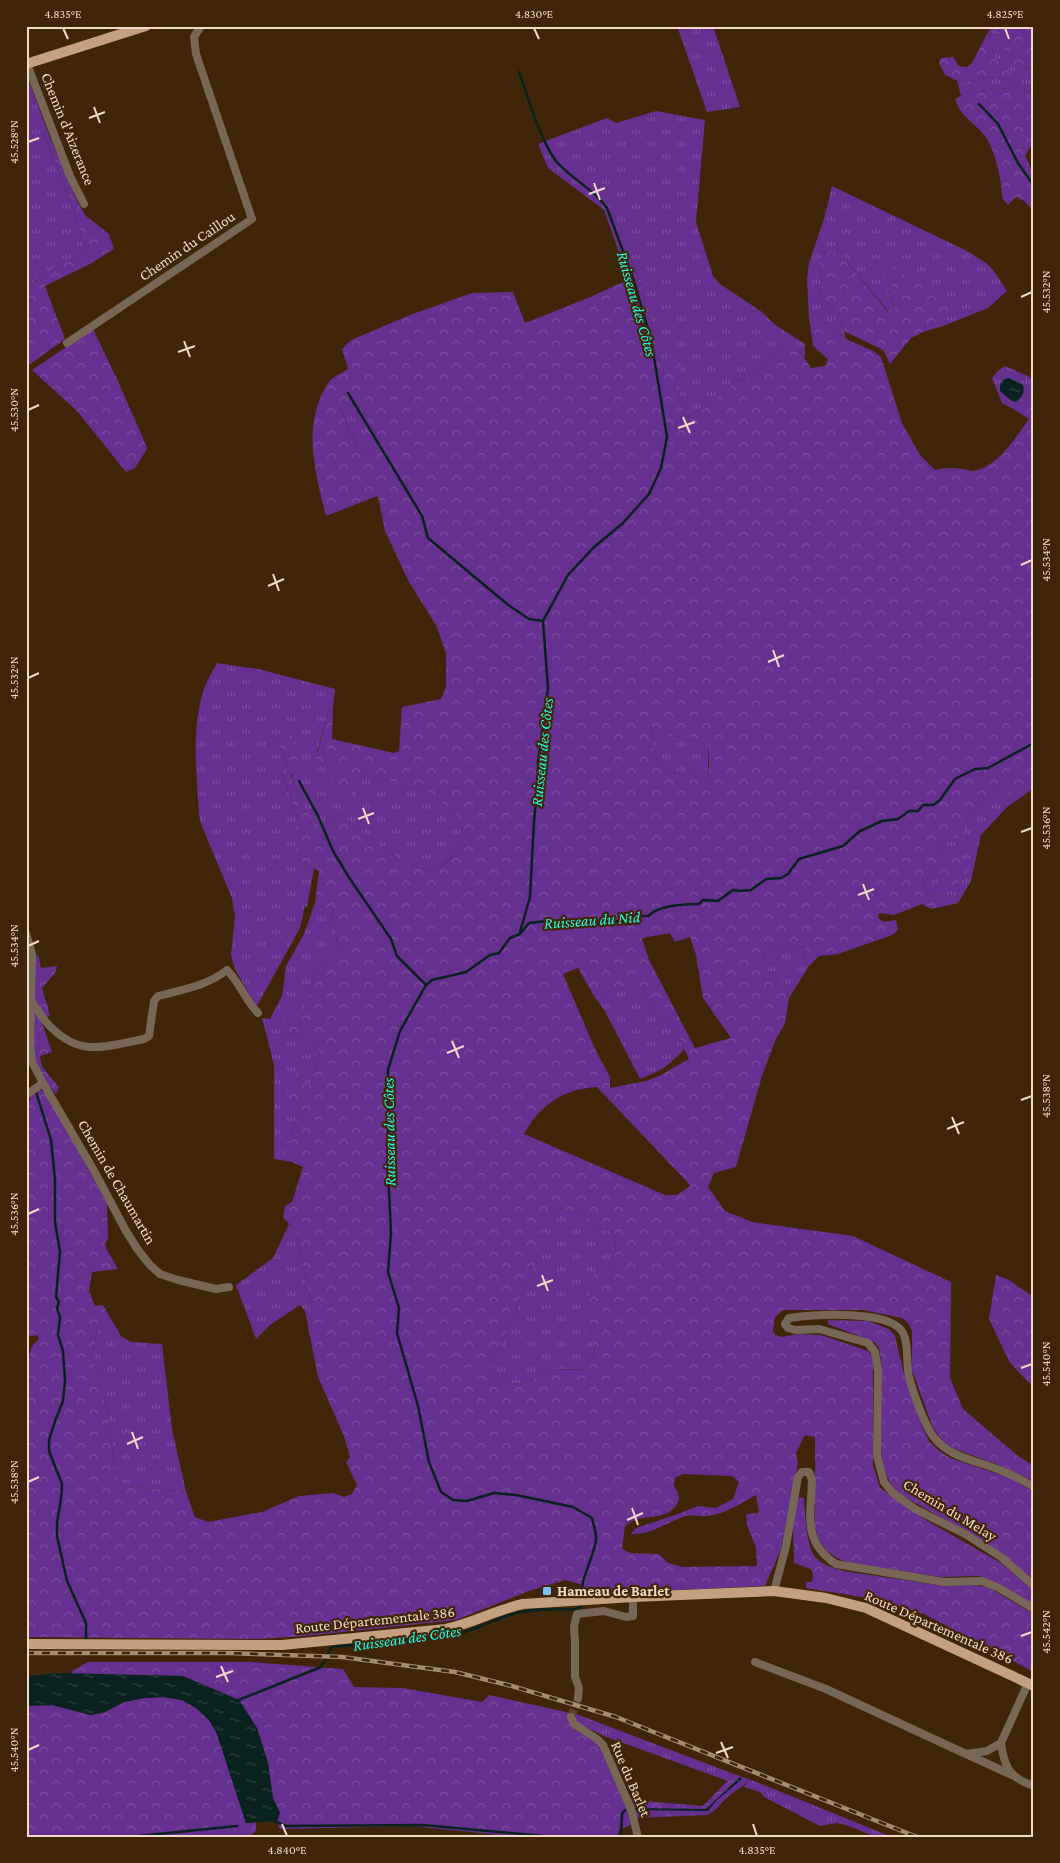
<svg xmlns="http://www.w3.org/2000/svg" width="1060" height="1863" viewBox="0 0 1060 1863" font-family="'Crimson Pro',serif">
	<defs>
		<pattern id="grass-tufts" width="24" height="20" patternUnits="userSpaceOnUse" patternTransform="scale(1.25)"><rect width="24" height="20" fill="#653090"/><path d="M3 7l-1-3M5 7V3M7 7l1-3M15 17l-1-3M17 17v-4M19 17l1-3" fill="none" stroke="#7b4d9e"/></pattern>
		<pattern id="forest-crowns" width="20" height="18" patternUnits="userSpaceOnUse" patternTransform="scale(1.25)"><rect width="20" height="18" fill="#653090"/><path d="M2 6a3 3 0 1 1 6 0M12 15a3 3 0 1 1 6 0" fill="none" stroke="#7b4d9e"/></pattern>
		<pattern id="water-ripples" width="26" height="14" patternUnits="userSpaceOnUse" patternTransform="scale(1.25)"><rect width="26" height="14" fill="#092220"/><path d="M2 4q2-2 4 0t4 0M15 11q2-2 4 0t4 0" fill="none" stroke="#2d423f"/></pattern>
	</defs>
	<rect width="100%" height="100%" fill="#3f2608"/>
	<g fill="url(#grass-tufts)">
		<path d="M677,26H713L740,107L707,112Z"/>
		<path d="M993,26H996L1021,69L1034,68V99L1022,87L967,92L970,97L968,99L961,96L957,80L962,83L985,77L1008,79L1011,72L995,58L988,32Z"/>
		<path d="M26,73L47,130L44,135L69,197L86,254L53,269L26,287Z"/>
		<path d="M656,111L705,120L696,222L713,276L720,284L762,312L774,324L805,344V358L798,349H781L742,381L739,379L706,408L687,417C675,405 679,376 682,361L660,363L656,355L650,314L626,243L616,244L604,210L548,168L538,144L607,118L616,123Z"/>
		<path d="M832,186L969,252L986,263L993,270L1007,291L988,308L946,325L923,332L926,324L892,285L888,293L895,309L888,311L841,254L819,263L822,286L819,295L839,314L846,339L813,314L809,317L807,279L809,263L824,219Z"/>
		<path d="M1005,366L1034,379V387L1013,409L1002,403L992,378L998,371Z"/>
		<path d="M340,407L363,411L383,446L361,456Z"/>
		<path d="M217,663L258,669L335,689L333,707L329,710L317,752L335,770L333,784L355,772L426,792L454,810L459,828L471,831V838L469,841L465,837C456,853 447,866 429,872L400,860L365,835L341,814L335,818L332,841L322,839C316,819 306,813 299,797C289,775 291,758 292,735L277,743L284,754L287,769L282,773L298,820L297,858L314,868L307,907L305,906L300,928L258,1004L255,1005L235,969L231,955L235,917L232,898L201,824L199,815C197,774 191,732 203,692C206,682 212,672 217,663Z"/>
		<path d="M650,725L669,736L709,738L708,764L709,779L666,771L655,756Z"/>
		<path d="M1016,783L1003,805L1007,807L981,835L971,881L958,903L957,896L930,894L923,885L935,869L939,871L943,859L938,849L947,840L967,826L968,818L992,789Z"/>
		<path d="M315,903L331,913L337,935L336,949L316,971L303,1017L281,1034C299,1031 311,1037 320,1053L311,1085H306L304,1115L294,1121L292,1139L281,1153H274V1065L262,1018L270,1019L282,996L286,966L304,934Z"/>
		<path d="M792,946L806,948L804,957L809,966L789,998L784,982L773,986L762,952Z"/>
		<path d="M620,987L627,991H643L656,1014L675,1030L684,1049C672,1064 659,1072 640,1079L605,1011L594,996Z"/>
		<path d="M560,1209L583,1213L596,1228L614,1232L616,1250L609,1272H597L596,1343L588,1370C567,1370 545,1365 530,1382L509,1384L492,1380L489,1371L536,1264L541,1235Z"/>
		<path d="M289,1224L296,1230L311,1306L305,1311L300,1305L270,1325L256,1339L236,1285L273,1258Z"/>
		<path d="M97,1328L121,1336L131,1342L162,1344L172,1429L186,1492L127,1486L118,1479L114,1468L109,1417L93,1359Z"/>
		<path d="M576,1714L734,1774L728,1781L604,1736L577,1723L575,1719Z"/>
		<path d="M749,1779L892,1837H876L849,1826L837,1823L820,1826L764,1797L760,1792L744,1787Z"/>
	</g>
	<g fill="url(#forest-crowns)" fill-rule="evenodd">
		<path d="M996,26H1034V68L1021,69L1009,59L1004,51L1005,44Z"/>
		<path d="M988,32L995,58L1011,72V77L1008,79L985,77L962,83L945,75L939,63L941,58L953,57L959,66L967,67L972,63Z"/>
		<path d="M1022,87L1034,99V141L1025,156L1034,174V211L1024,201L1016,197L1008,205L1002,198C1003,184 994,146 984,135C972,120 962,119 955,99L961,96L968,99L970,97L967,92Z"/>
		<path d="M47,130L78,203L86,216L109,234L114,249L90,264L45,286L65,339L26,367V287L53,269L86,254L69,197L44,134Z"/>
		<path d="M626,243L650,314L656,355L660,363L670,356L682,361C680,376 675,405 687,417L706,408L739,379L742,381L781,349H798L811,368L825,366L828,359L813,346L809,317L813,314L846,339L873,351L881,357L902,423L920,455L935,470C944,468 953,467 962,469C966,469 970,471 973,471C998,467 1015,438 1029,419L1013,409L1034,387V788L1007,807L1003,805L1002,798L1015,784L992,789L968,818L967,826L961,836L947,840L938,849L943,859L954,856L969,863L967,877C957,885 950,889 938,882L939,871L935,869L923,885L930,894L957,896L958,903L932,909L922,904L894,915L879,913L878,918L884,922L896,920L898,930L892,935L838,954L819,956L809,966L804,957L806,948L792,946L762,952L773,986L784,981L789,998L785,1023L775,1041L762,1076L736,1167L714,1173L708,1187L725,1211L752,1222L853,1236L951,1282L950,1378L963,1409L1018,1456L1034,1466V1481L996,1464L955,1449L944,1443L933,1428L912,1370V1331L909,1324L902,1318L863,1310H783L775,1317L773,1331L775,1335L781,1337L799,1334L821,1335L868,1351L873,1357V1465L880,1488L929,1522L1001,1563L1034,1591V1606L995,1582L978,1576L941,1577L850,1563C830,1557 820,1547 815,1528V1437L805,1435L796,1453L798,1462L781,1549L765,1586L586,1594L580,1584L565,1580L526,1592L456,1620L305,1636L259,1639L26,1637V1365L32,1346L39,1339L37,1335L26,1337V1113C29,1102 29,1093 40,1089L49,1097L107,1204L108,1239L105,1243L107,1250L118,1269L92,1272L89,1291L95,1306L103,1305L121,1336L97,1328L93,1359L109,1417L114,1468L118,1479L127,1486L186,1492L195,1517L208,1522L262,1512L299,1496L333,1493L344,1497L352,1494L357,1485L346,1462L350,1457L344,1436L318,1377L305,1311L311,1306L296,1230L283,1218L285,1206L292,1202L303,1167L292,1162L274,1159V1153L281,1152L292,1139L294,1121L304,1115V1111L293,1108C286,1092 284,1085 297,1072L304,1075L306,1085H311L320,1053C311,1037 299,1031 281,1034L279,1029L283,1018L291,1014L303,1017L316,971L336,949L337,935L331,913L315,903L319,871L297,858L295,822L298,820L282,772L287,768L284,754L277,743L292,734L299,769L291,775L299,798L318,825L322,839L332,840L335,818L341,814L365,835L400,860L429,872C448,866 456,853 465,837L469,841L471,838V831L459,828L454,810L426,792L355,772L354,795L346,796L336,792L333,784L335,770L316,758L329,710L333,707L332,739L394,753L399,751L402,707L441,699L446,687V653L436,625L409,582L385,531L379,501L377,496L326,516C315,473 301,422 329,382C333,376 343,373 348,369L342,349L351,340L410,315L472,293L513,292L525,323L588,298L623,282L624,267L616,244ZM340,408L363,411L383,446L361,456ZM650,726L669,736L709,739V779L666,771L655,756ZM670,933L675,942L690,937L696,955L703,998L731,1038L695,1048L649,960L642,938ZM578,968L594,996L620,987L627,991H643L656,1014L675,1030L689,1059L659,1076L646,1081L610,1088V1077L596,1051L563,974ZM597,1087L690,1185V1186L677,1195H665L524,1134C540,1105 563,1089 597,1087ZM560,1209L583,1213L596,1228L614,1232L616,1250L609,1272H597L591,1277L584,1339L596,1344L588,1370C566,1371 546,1364 530,1382L509,1384L492,1380L489,1371L536,1264L542,1235ZM683,1474L732,1476L739,1482L733,1499L716,1508L698,1506L678,1514L636,1528L631,1534C652,1535 668,1521 686,1516C693,1514 699,1517 706,1516C724,1515 741,1503 756,1495L759,1513L746,1514L747,1525L756,1548L757,1566L683,1567L668,1563L659,1554L630,1553L622,1549L625,1526C628,1524 631,1521 635,1520C650,1515 669,1519 677,1504C681,1496 678,1492 674,1486L675,1478Z"/>
		<path d="M830,251L841,254L887,311L895,308L888,293L892,285L886,281L884,277L888,266L947,298L951,317L926,324L923,332L911,338L890,364L883,350L844,331L839,314L819,295L822,286L819,263Z"/>
		<path d="M93,329L117,379L146,445L147,449L135,468L126,472L77,411L32,370Z"/>
		<path d="M38,955L41,968L57,966L55,973L42,988L50,1015L46,1018L33,999L35,956Z"/>
		<path d="M33,1007L41,1021L52,1052L40,1056L42,1067L59,1087L56,1094L49,1086L34,1060Z"/>
		<path d="M996,1275L1007,1279L1034,1297V1388L1010,1363L989,1319Z"/>
		<path d="M828,1320L868,1321L889,1329L895,1336L904,1374L922,1426L929,1441L938,1450L950,1458L1010,1478L1034,1492V1582L978,1538L899,1494C864,1457 889,1394 879,1348L874,1342L828,1324Z"/>
		<path d="M797,1497L804,1498C805,1513 806,1545 815,1557C822,1565 834,1568 843,1571L945,1586L972,1585L987,1587L1034,1614V1672L924,1614L880,1600L806,1588V1582H812L813,1575L811,1569L794,1563L793,1517Z"/>
		<path d="M88,1662H251L343,1669L354,1687L403,1688L482,1702L489,1695L571,1713L570,1722L592,1738L599,1746L626,1806L631,1825L619,1830L617,1837H519L412,1826L280,1829L277,1821L280,1813L273,1798L268,1763L257,1728L239,1700L183,1676L72,1674V1671Z"/>
		<path d="M163,1697L182,1700L196,1708L209,1720L217,1734L246,1823L256,1822V1831L251,1835L224,1837H26V1706L52,1705L91,1715L105,1712L124,1702L144,1698Z"/>
		<path d="M734,1774L749,1779C743,1788 735,1790 728,1797C720,1803 717,1811 707,1815L636,1818L630,1798L635,1797L645,1801L703,1806Z"/>
	</g>
	<g fill="url(#water-ripples)">
		<path d="M1009,378L1023,385C1025,393 1022,397 1016,402L1012,401L1000,391V385L1003,380Z"/>
		<path d="M60,1673L183,1676L239,1700L257,1728L268,1763L273,1798L280,1813L277,1821L246,1823L217,1734L209,1720L196,1708L182,1700L163,1697L144,1698L124,1702L105,1712L91,1715L52,1705L26,1706V1676Z"/>
		<path d="M740,1777L742,1779L716,1801L708,1811L634,1810V1808L706,1809Z"/>
	</g>
	<g fill="none" stroke-linecap="round" stroke-linejoin="round">
		<g stroke="#092220" stroke-width="2.5">
			<path d="M519,72C528,97 541,142 556,161C571,179 594,189 607,208L633,278L651,339L667,437L661,468L649,494L622,524L594,547L568,575L543,621L548,688L538,762V781L534,821L530,897L520,932"/>
			<path d="M979,104L998,124L1018,163L1034,186"/>
			<path d="M348,393L422,516L428,538L507,604L529,619L543,621"/>
			<path d="M299,781L318,816L333,851L350,879L391,939L397,956L426,985"/>
			<path d="M36,1092L51,1140L55,1180V1222L60,1252L56,1297L59,1302L57,1308L60,1317L58,1335L63,1351L65,1380L63,1401L54,1424L49,1440V1451L62,1484L61,1499L57,1523V1536L67,1581L86,1623V1638"/>
			<path d="M581,1598C581,1578 591,1563 595,1545C598,1536 594,1527 592,1518L573,1507L516,1495L494,1493L467,1501L453,1500L441,1492L429,1462L418,1406L397,1333L399,1308L388,1272L391,1233L388,1170V1070L400,1031L426,985L432,980L466,972L490,955L499,953L510,938L520,934L529,923L547,921H618L633,916H648C659,905 683,904 699,904L703,900L718,901L733,890L741,891L751,890L766,879L781,878L788,874L799,859L843,846L860,831L882,821L898,819L909,811H918L923,805H933L940,800L955,779L975,769L988,768L1034,743"/>
			<path d="M236,1701L321,1667L332,1647L453,1635C474,1631 492,1620 513,1614C533,1608 556,1610 576,1609L581,1607V1603"/>
			<path d="M274,1821L286,1826L423,1825L555,1837"/>
			<path d="M128,1837L237,1826"/>
			<path d="M621,1837L622,1814L625,1810"/>
		</g>
		<path stroke="#5a4125" stroke-width="8" stroke-dasharray="8 4" stroke-linecap="butt" d="M571,1717L578,1698"/>
		<g stroke="#776757" stroke-width="8">
			<path d="M27,64L70,176L84,204"/>
			<path d="M67,343L252,219L196,54L194,37L201,26"/>
			<path d="M26,933L32,954L30,1045L32,1062L43,1083"/>
			<path d="M30,1000C36,1007 40,1015 46,1022C78,1058 102,1047 144,1039L149,1036L154,1001L158,996C181,990 207,986 227,970C240,983 245,1000 258,1013"/>
			<path d="M26,1095L43,1083L93,1169L126,1231L138,1250L150,1265L160,1274L178,1280L216,1289L229,1287"/>
			<path d="M1034,1487C1023,1480 1012,1475 1000,1470C976,1460 949,1458 933,1436C924,1424 913,1392 909,1377C906,1363 909,1349 904,1335C894,1308 812,1315 789,1318L785,1324L788,1328L795,1330L819,1329L868,1343L875,1352L878,1371L877,1456L884,1482L893,1493L915,1509L965,1534L1001,1557L1034,1586"/>
			<path d="M774,1591L786,1546L798,1477L802,1472H809L812,1480C811,1516 802,1541 836,1564L944,1582L982,1581L999,1588L1034,1609"/>
			<path d="M755,1662L826,1689L966,1754L987,1751L1001,1743L1028,1683"/>
			<path d="M578,1698L579,1688L575,1677V1641L574,1626L577,1614L604,1611L626,1617L633,1616V1597"/>
			<path d="M571,1717L574,1724L597,1739L603,1745L631,1809L638,1837"/>
			<path d="M1001,1743C1004,1767 1010,1778 1034,1786"/>
			<path d="M966,1754L1012,1775"/>
		</g>
		<g stroke="#c3a180" stroke-width="10">
			<path d="M26,64L146,26"/>
			<path d="M26,1644L282,1645L446,1629C473,1623 496,1610 523,1604L633,1597L774,1591L826,1598L866,1608L1034,1686"/>
		</g>
		<defs>
			<path id="rail" d="M26,1653H228L342,1657L455,1672L508,1685L616,1717L917,1837"/>
		</defs>
		<use href="#rail" stroke="#a38c74" stroke-width="4.5"/>
		<use href="#rail" stroke="#3f2608" stroke-width="2.5" stroke-dasharray="8" stroke-linecap="butt"/>
	</g>
	<path fill="none" stroke="#f0dbc7" stroke-width="2" d="M63,28L68,39M534,28L539,39M1005,28L1009,39M94,107L100,123M89,118L105,112M28,142L39,138M594,183L600,200M589,194L605,188M1021,297L1032,292M184,341L190,357M178,352L195,346M28,410L39,405M683,417L690,433M678,428L695,422M1021,565L1032,560M273,574L279,591M268,586L284,579M773,650L779,667M768,662L784,655M28,678L39,673M363,808L369,824M358,819L374,813M1021,832L1032,828M863,884L869,900M858,895L874,889M28,946L39,941M452,1041L459,1058M447,1053L464,1046M1021,1100L1032,1096M952,1117L959,1134M947,1129L964,1122M28,1214L39,1209M542,1275L548,1291M537,1286L553,1280M1021,1368L1032,1364M132,1432L138,1449M127,1444L143,1437M28,1482L39,1477M632,1508L638,1525M627,1520L643,1513M1021,1636L1032,1632M221,1666L228,1682M216,1677L233,1671M721,1742L728,1758M28,1750L39,1745M716,1753L733,1747M282,1824L287,1836M753,1824L757,1836"/>
	<rect fill="#7cbef9" stroke="#3f2608" stroke-width="2" x="542" y="1586" width="10" height="10" rx="2.5"/>
	<g text-anchor="middle" dominant-baseline="central" stroke-width="4.5" stroke-linejoin="round" paint-order="stroke">
		<g font-size="15" fill="#f0dbc7" stroke="#3f2608">
			<text transform="translate(68 129) rotate(68)">Chemin d'Aizerance</text>
			<text transform="translate(187 246) rotate(-34)">Chemin du Caillou</text>
			<text transform="translate(117 1182) rotate(60)">Chemin de Chaumartin</text>
			<text transform="translate(950 1510) rotate(31)">Chemin du Melay</text>
			<text transform="translate(375 1620) rotate(-6)">Route Départementale 386</text>
			<text transform="translate(939 1627) rotate(24)">Route Départementale 386</text>
			<text transform="translate(631 1779) rotate(67)">Rue du Barlet</text>
		</g>
		<g font-size="15" font-weight="bold" fill="#f0dbc7" stroke="#3f2608" text-anchor="start">
			<text x="557" y="1591">Hameau de Barlet</text>
		</g>
		<g font-size="16" font-style="italic" fill="#21f7e7" stroke="#3f2608">
			<text transform="translate(637 304) rotate(74)">Ruisseau des Côtes</text>
			<text transform="translate(542 752) rotate(-84)">Ruisseau des Côtes</text>
			<text transform="translate(592 920) rotate(-4)">Ruisseau du Nid</text>
			<text transform="translate(389 1132) rotate(-91)">Ruisseau des Côtes</text>
			<text transform="translate(407 1638) rotate(-8)">Ruisseau des Côtes</text>
		</g>
	</g>
	<rect width="1060" height="1863" fill="none" stroke="#3f2608" stroke-width="55"/>
	<rect x="28" y="28" width="1004" height="1808" fill="none" stroke="#f0dbc7" stroke-width="2"/>
	<g font-size="12" text-anchor="middle" fill="#f0dbc7">
		<text x="63" y="18">4.835°E</text>
		<text x="534" y="18">4.830°E</text>
		<text x="1005" y="18">4.825°E</text>
		<text transform="translate(14 142) rotate(-90)" y="4">45.528°N</text>
		<text transform="translate(1046 292) rotate(-90)" y="4">45.532°N</text>
		<text transform="translate(14 410) rotate(-90)" y="4">45.530°N</text>
		<text transform="translate(1046 560) rotate(-90)" y="4">45.534°N</text>
		<text transform="translate(14 678) rotate(-90)" y="4">45.532°N</text>
		<text transform="translate(1046 828) rotate(-90)" y="4">45.536°N</text>
		<text transform="translate(14 946) rotate(-90)" y="4">45.534°N</text>
		<text transform="translate(1046 1096) rotate(-90)" y="4">45.538°N</text>
		<text transform="translate(14 1214) rotate(-90)" y="4">45.536°N</text>
		<text transform="translate(1046 1364) rotate(-90)" y="4">45.540°N</text>
		<text transform="translate(14 1482) rotate(-90)" y="4">45.538°N</text>
		<text transform="translate(1046 1632) rotate(-90)" y="4">45.542°N</text>
		<text transform="translate(14 1750) rotate(-90)" y="4">45.540°N</text>
		<text x="287" y="1854">4.840°E</text>
		<text x="757" y="1854">4.835°E</text>
	</g>
</svg>
